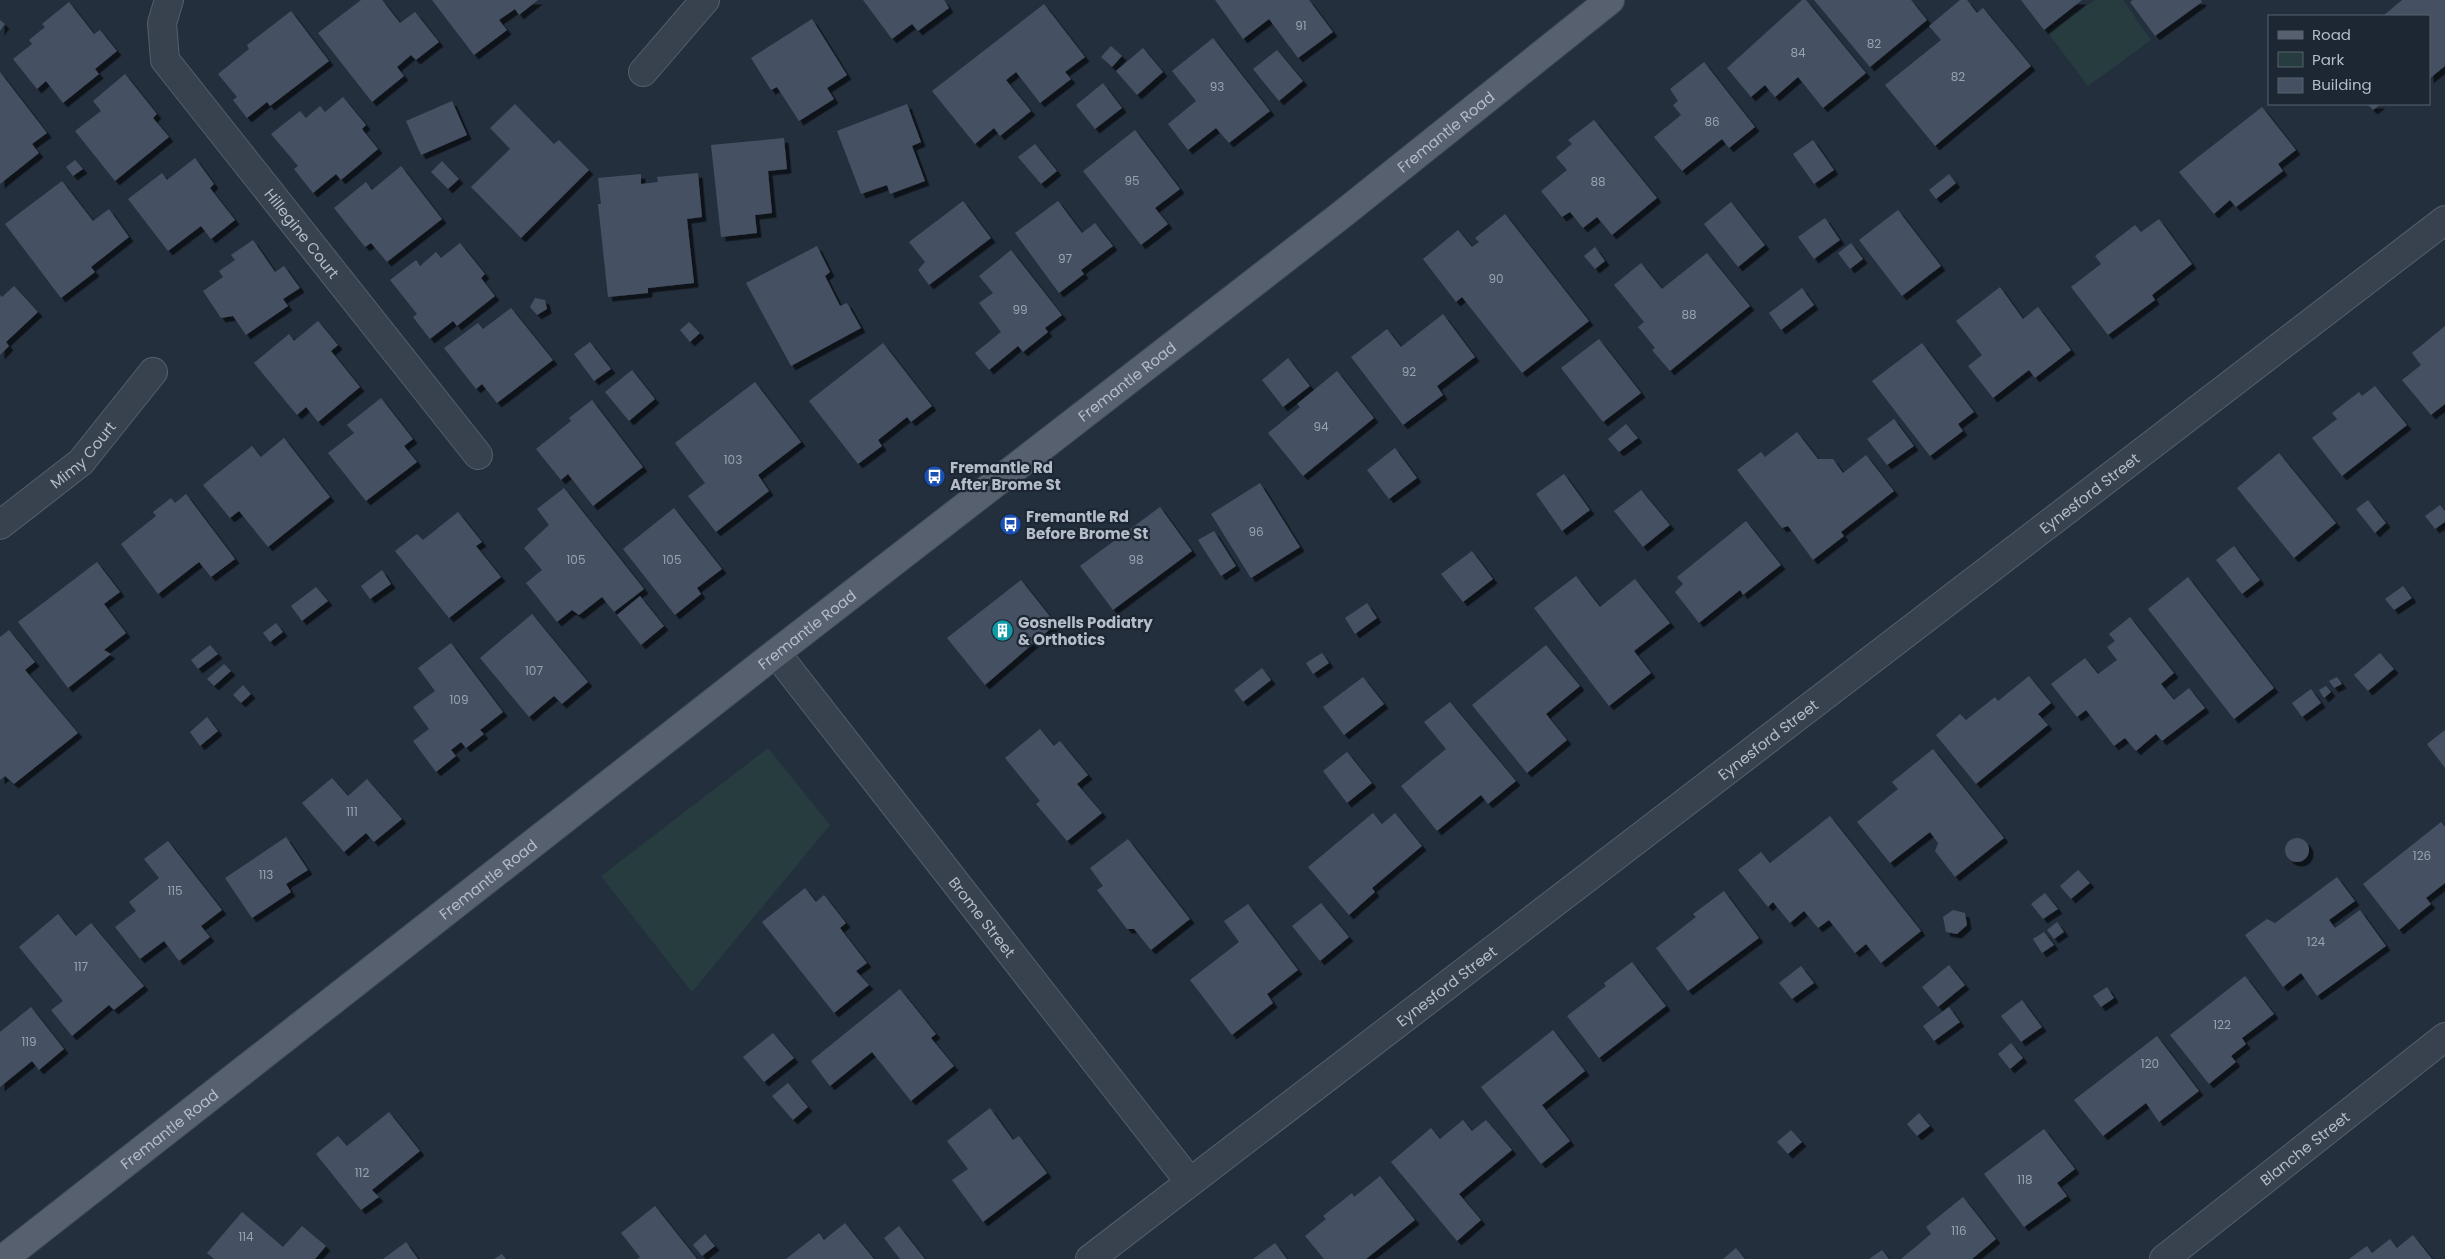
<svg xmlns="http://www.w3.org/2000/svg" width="2445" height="1259" viewBox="0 0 2445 1259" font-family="Poppins,sans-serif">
	<defs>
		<filter id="shadow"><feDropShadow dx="4.5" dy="4.5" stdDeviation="0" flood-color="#0009"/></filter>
	</defs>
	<rect width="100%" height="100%" fill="#242f3e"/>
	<g fill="#263c3f">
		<path d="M2095,0H2123L2151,40L2088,86L2048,33Z"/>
		<path d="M768,748L830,825L692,992L601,876Z"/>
	</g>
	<g fill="#455162" filter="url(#shadow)">
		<path d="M361,0H382L400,23L415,12L439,42L416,60L411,55L397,67L404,76L372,102L318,33Z"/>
		<path d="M432,0H538L519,15L515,9L499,20L507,30L474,55Z"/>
		<path d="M863,0H944L949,8L918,31L912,24L892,39Z"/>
		<path d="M1215,0H1309L1333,32L1298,58L1269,19L1243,39Z"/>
		<path d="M1802,0H1806L1866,73L1823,108L1798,77L1775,97L1765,85L1751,97L1727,68Z"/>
		<path d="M1814,0H1911L1927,20L1870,67Z"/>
		<path d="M1960,0H1967L1977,13L1983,8L2031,66L1935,146L1885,85L1941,40L1929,26Z"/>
		<path d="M2021,0H2082L2044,30Z"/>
		<path d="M2133,0H2201L2202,2L2155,36L2130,2Z"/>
		<path d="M2402,0H2445V66L2429,79V16H2383Z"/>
		<path d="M69,2L94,34L100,30L117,51L95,69L99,74L63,103L46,81L37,89L13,59L32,44L29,40L45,27L42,24Z"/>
		<path d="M1044,4L1085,57L1065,72L1071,79L1040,103L1016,72L1006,80L1031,111L1000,136L994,128L975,144L932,91Z"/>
		<path d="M291,11L329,61L270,106L267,102L247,118L233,100L237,97L218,74L249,49L247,45Z"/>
		<path d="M812,19L847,75L827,88L834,99L799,121L777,87L771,90L751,58Z"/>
		<path d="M0,20L5,24L0,31Z"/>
		<path d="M1213,38L1270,111L1229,143L1216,128L1188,150L1168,124L1196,101L1172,71Z"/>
		<path d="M1111,46L1122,56L1112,67L1101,57Z"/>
		<path d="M1143,48L1163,72L1137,95L1116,71Z"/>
		<path d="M1277,50L1303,81L1279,101L1253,69Z"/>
		<path d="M1704,62L1755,127L1729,148L1722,139L1682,171L1654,137L1681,115L1673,105L1678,101L1670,89Z"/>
		<path d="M0,72L47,133L32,144L39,153L0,184Z"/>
		<path d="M125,74L157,114L153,118L169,137L115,181L75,131L101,111L93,101Z"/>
		<path d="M1103,83L1122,108L1095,129L1076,105Z"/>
		<path d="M343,97L366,125L362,129L378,149L341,180L336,174L313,193L294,169L298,166L271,134L300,111L306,118L320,106L325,112Z"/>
		<path d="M452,101L467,135L421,155L406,121Z"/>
		<path d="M515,104L554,144L559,140L589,170L521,238L471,187L510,149L490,128Z"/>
		<path d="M907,104L921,142L912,146L925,181L890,194L887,185L861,194L837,131Z"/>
		<path d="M2367,104H2381L2373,110Z"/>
		<path d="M2262,107L2296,150L2278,164L2283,171L2236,207L2230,200L2214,214L2179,172Z"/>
		<path d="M1594,120L1657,198L1612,235L1597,217L1583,228L1570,212L1562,217L1541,191L1567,170L1556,157L1572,144L1568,140Z"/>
		<path d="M1135,130L1180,189L1155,208L1168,224L1141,245L1083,171Z"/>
		<path d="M784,138L787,169L768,171L772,213L755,215L757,233L721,237L711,145Z"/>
		<path d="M1813,140L1834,170L1814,184L1793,154Z"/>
		<path d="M1035,144L1057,171L1041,184L1018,157Z"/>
		<path d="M195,158L214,184L210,188L235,220L211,239L201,226L168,251L128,199L162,173L167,180Z"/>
		<path d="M75,160L83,169L73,176L66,167Z"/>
		<path d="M442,161L459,179L448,189L431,172Z"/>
		<path d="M401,166L442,219L387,262L371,243L365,247L334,208L366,182L372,190Z"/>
		<path d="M698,173L702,217L687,219L694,283L648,288V293L608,297L598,204H601L598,178L641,174V184L658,182L657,177Z"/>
		<path d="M1949,174L1956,183L1936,199L1929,190Z"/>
		<path d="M62,181L93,221L109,209L129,237L91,267L95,272L61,298L5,224Z"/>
		<path d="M963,201L991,238L929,285L918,270L925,262L909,242Z"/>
		<path d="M1058,201L1082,233L1095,223L1113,246L1081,270L1084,274L1059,293L1015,233Z"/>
		<path d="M1731,202L1765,245L1738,267L1704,224Z"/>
		<path d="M1898,210L1941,266L1902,296L1859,240Z"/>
		<path d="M1505,214L1589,321L1522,373L1462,297L1456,302L1423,259L1458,230L1472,247L1479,242L1475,238Z"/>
		<path d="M1825,218L1840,240L1814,259L1798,237Z"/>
		<path d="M2159,219L2192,264L2152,295L2155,300L2108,335L2071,287L2101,264L2095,256L2135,225L2141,232Z"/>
		<path d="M253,240L275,272L284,266L300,288L283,299L288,306L246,335L233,316L221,318L203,291L223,277L219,271L235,260L231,255Z"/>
		<path d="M460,243L485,274L481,278L495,296L457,326L453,321L430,339L413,317L417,314L390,280L416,260L420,266L436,252L441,258Z"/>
		<path d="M1851,243L1863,259L1850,269L1838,253Z"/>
		<path d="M817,246L830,272L825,276L840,306L847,303L861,328L791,366L746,283Z"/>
		<path d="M1595,247L1605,261L1595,269L1584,256Z"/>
		<path d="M1011,250L1062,315L1045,328L1048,332L1023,352L1018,346L989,370L975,353L1001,332L979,303L993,293L979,276Z"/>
		<path d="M1707,253L1750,306L1670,371L1652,350L1655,348L1638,327L1644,322L1614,285L1641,263L1662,289Z"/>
		<path d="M14,286L38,312L6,342L9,346L0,355V295L2,297Z"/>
		<path d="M2000,287L2023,319L2038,307L2071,350L2035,378L2029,370L1993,398L1968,366L1982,355L1956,321Z"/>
		<path d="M1802,288L1814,305L1781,330L1769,313Z"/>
		<path d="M535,298L545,300L547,309L537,315L530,307Z"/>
		<path d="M511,308L553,360L497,403L482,384L476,389L444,348L478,323L483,329Z"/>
		<path d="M1443,314L1475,357L1437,386L1443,395L1403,425L1351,357L1387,329L1401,347Z"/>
		<path d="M318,321L338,345L331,351L360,387L318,422L306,407L297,415L254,363L289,334L294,341Z"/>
		<path d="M689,322L700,333L690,342L680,330Z"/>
		<path d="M2445,326V404L2431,415L2402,380L2421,365L2412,353Z"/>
		<path d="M1599,339L1641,393L1603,422L1561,368Z"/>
		<path d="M590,342L611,369L594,381L574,354Z"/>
		<path d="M883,343L932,406L911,422L907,417L878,440L882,446L858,464L809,401Z"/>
		<path d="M1922,343L1974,412L1958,424L1963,431L1930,456L1872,381Z"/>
		<path d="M1288,358L1310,386L1283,407L1262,380Z"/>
		<path d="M632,370L655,399L629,421L605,392Z"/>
		<path d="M1337,371L1374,418L1303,476L1268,433L1300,407L1297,404Z"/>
		<path d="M755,382L801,442L758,475L769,491L716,532L688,496L705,483L675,443Z"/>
		<path d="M2375,386L2407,425L2342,476L2312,438L2337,419L2332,413L2359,392L2362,396Z"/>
		<path d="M381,398L413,439L404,446L417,462L366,501L328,453L354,433L347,425Z"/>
		<path d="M592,400L643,467L593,506L568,474L561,480L536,449L571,421L569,418Z"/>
		<path d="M1894,419L1914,446L1887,465L1867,439Z"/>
		<path d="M1626,424L1638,438L1619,452L1608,439Z"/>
		<path d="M1797,432L1818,459H1833L1843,473L1866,455L1894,491L1841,532L1844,536L1813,560L1788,526L1782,528L1737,470L1761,452L1765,457Z"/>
		<path d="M284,438L330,497L268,547L239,511L230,518L203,485L252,446L261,457Z"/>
		<path d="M1395,448L1417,478L1389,499L1367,470Z"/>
		<path d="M2279,453L2336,523L2294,558L2237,488Z"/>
		<path d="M1564,474L1590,510L1562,531L1536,494Z"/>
		<path d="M1260,483L1300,547L1251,578L1211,514Z"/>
		<path d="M564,488L644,589L614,612L602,597L579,615L572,610L557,622L526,583L542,570L524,548L549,525L537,509Z"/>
		<path d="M1641,490L1670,525L1643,547L1614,511Z"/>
		<path d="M186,494L235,559L211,577L199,562L158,594L121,544L156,516L153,512L171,498L175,503Z"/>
		<path d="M2368,500L2386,523L2375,533L2356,509Z"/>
		<path d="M2440,505L2445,511V522L2435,529L2425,516Z"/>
		<path d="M1160,507L1192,551L1113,610L1080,566Z"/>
		<path d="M674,508L722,569L697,588L701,594L675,615L623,549Z"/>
		<path d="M458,512L482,542L476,546L501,577L449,618L395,551L417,534L423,540Z"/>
		<path d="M1746,521L1781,565L1743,595L1740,590L1699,623L1675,592L1683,584L1677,577Z"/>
		<path d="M1214,531L1236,566L1221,576L1198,540Z"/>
		<path d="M2234,546L2260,580L2242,594L2216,560Z"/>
		<path d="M1472,551L1493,579L1463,602L1441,574Z"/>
		<path d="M97,562L120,592L104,604L126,633L104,650L111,654L68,688L18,622Z"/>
		<path d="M382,570L391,584L370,599L361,586Z"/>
		<path d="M1576,576L1600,607L1635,579L1670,623L1634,651L1651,673L1609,706L1534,608Z"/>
		<path d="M2188,577L2274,688L2234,719L2148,609Z"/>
		<path d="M1021,580L1056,624L985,685L947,638Z"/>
		<path d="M2403,586L2412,598L2394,610L2385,599Z"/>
		<path d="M316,587L328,601L302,621L291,606Z"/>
		<path d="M640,596L664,626L641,645L617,615Z"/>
		<path d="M1367,603L1377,618L1355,634L1345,618Z"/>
		<path d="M532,614L588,682L562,704L554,696L529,717L480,658Z"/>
		<path d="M2130,617L2174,673L2161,684L2174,700L2189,688L2205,708L2162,741L2156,734L2136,751L2125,738L2114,746L2086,710L2077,717L2051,684L2085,658L2098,674L2117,660L2107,647L2115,641L2109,634Z"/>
		<path d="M276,623L283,632L270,642L263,633Z"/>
		<path d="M9,630L35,662L25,670L78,733L14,784L5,776L0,780V637Z"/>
		<path d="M451,643L503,712L480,730L484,734L466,748L461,742L451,750L456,756L436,772L413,741L429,729L413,707L435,691L418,668Z"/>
		<path d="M210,645L218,654L198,669L191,660Z"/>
		<path d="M1546,645L1580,686L1546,714L1567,740L1527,773L1472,705Z"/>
		<path d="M1322,653L1329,663L1313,674L1306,663Z"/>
		<path d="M2380,653L2394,669L2368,691L2354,675Z"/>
		<path d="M224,664L231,671L214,686L207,679Z"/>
		<path d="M1262,668L1271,680L1243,702L1234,690Z"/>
		<path d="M2029,676L2051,703L2038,714L2048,725L1976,784L1936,735L1960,714L1966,720L1995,697L1998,701Z"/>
		<path d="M1363,677L1384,704L1344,735L1323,707Z"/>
		<path d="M2337,677L2342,684L2334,688L2329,681Z"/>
		<path d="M243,685L251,694L241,703L233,695Z"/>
		<path d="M2326,686L2331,692L2324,698L2319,690Z"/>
		<path d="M2311,689L2321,703L2302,717L2292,703Z"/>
		<path d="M1450,702L1516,781L1488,804L1481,795L1437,831L1401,786L1446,749L1424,722Z"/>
		<path d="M207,717L218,731L200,746L190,732Z"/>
		<path d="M1040,729L1054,746L1060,741L1088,775L1077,784L1102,813L1067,841L1036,804L1040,801L1005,758Z"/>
		<path d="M2445,730V768L2427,744Z"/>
		<path d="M1933,749L2004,838L1955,877L1935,851L1938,843L1930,832L1890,863L1857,822L1898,789L1892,782Z"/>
		<path d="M1347,752L1372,783L1347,803L1323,771Z"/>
		<path d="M332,778L348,796L367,779L402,819L374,842L366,833L344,852L302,803Z"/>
		<path d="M1373,813L1382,824L1395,813L1422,846L1372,888L1375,892L1349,915L1308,867Z"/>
		<path d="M1830,816L1921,931L1881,963L1866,944L1855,953L1829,920L1818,928L1804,911L1790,923L1773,902L1768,907L1738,870L1761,852L1770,863Z"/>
		<path d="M2441,822L2445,827V883L2426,898L2431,904L2399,930L2363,884Z"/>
		<path d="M286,837L308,870L286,884L291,892L252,918L225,878Z"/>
		<circle cx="2297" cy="850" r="12"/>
		<path d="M1128,839L1190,919L1151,950L1134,929H1127L1097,890L1103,886L1090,868Z"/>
		<path d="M168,841L222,910L201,926L210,937L179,961L164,941L140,959L115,927L136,911L129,902L159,878L144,859Z"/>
		<path d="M2078,870L2090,883L2071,899L2060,886Z"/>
		<path d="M2337,877L2355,901L2329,920L2335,928L2360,910L2386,946L2317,996L2301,973L2283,987L2245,935L2267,919L2275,923Z"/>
		<path d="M805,888L816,902L824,895L846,923L840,928L867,963L856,971L869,985L834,1013L762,922Z"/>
		<path d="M1724,891L1759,938L1688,991L1656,948L1696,917L1693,914Z"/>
		<path d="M2045,893L2058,909L2043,919L2031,904Z"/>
		<path d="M1321,903L1349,937L1320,961L1292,926Z"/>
		<path d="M1248,904L1298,970L1267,994L1273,1003L1232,1035L1190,980L1239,942L1224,921Z"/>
		<path d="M1953,910L1965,913L1967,925L1957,934L1946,932L1943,917Z"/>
		<path d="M58,914L76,936L91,923L144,986L114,1010L109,1005L72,1036L51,1010L63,1001L19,947Z"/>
		<path d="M2057,922L2064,932L2054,939L2047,930Z"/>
		<path d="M2044,932L2054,945L2042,953L2033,939Z"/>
		<path d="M1632,962L1666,1006L1599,1058L1567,1016L1606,986L1604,983Z"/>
		<path d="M1949,965L1965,985L1938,1007L1922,987Z"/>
		<path d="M1801,966L1814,983L1792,999L1779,983Z"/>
		<path d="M2245,976L2274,1014L2242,1038L2246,1044L2231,1056L2236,1062L2209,1084L2170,1035Z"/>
		<path d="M2107,987L2114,998L2101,1007L2093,996Z"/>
		<path d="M900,989L936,1034L931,1038L954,1066L911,1101L872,1052L830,1086L811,1061Z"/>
		<path d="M2022,1000L2042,1027L2021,1042L2001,1016Z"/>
		<path d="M31,1007L64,1049L39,1070L32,1061L0,1087V1032Z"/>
		<path d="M1949,1007L1960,1022L1934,1041L1923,1026Z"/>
		<path d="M1553,1030L1585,1071L1542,1105L1570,1141L1541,1164L1481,1087Z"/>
		<path d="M773,1033L794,1058L764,1082L743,1057Z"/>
		<path d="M2157,1036L2199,1091L2159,1122L2146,1103L2103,1136L2074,1100Z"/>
		<path d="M2011,1043L2023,1058L2010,1069L1998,1054Z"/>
		<path d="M788,1083L808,1107L793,1120L772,1096Z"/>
		<path d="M990,1108L1013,1140L1019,1136L1047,1173L983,1222L952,1180L968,1169L947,1141Z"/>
		<path d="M389,1112L420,1151L372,1190L379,1197L361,1210L316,1154L338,1136L347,1146Z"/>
		<path d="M1919,1113L1930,1126L1917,1136L1907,1124Z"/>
		<path d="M1463,1120L1472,1131L1486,1120L1512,1150L1459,1194L1481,1220L1457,1241L1391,1162L1431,1128L1440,1139Z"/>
		<path d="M2044,1129L2075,1169L2057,1183L2067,1196L2024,1227L1984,1174Z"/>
		<path d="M1791,1130L1802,1142L1788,1154L1777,1142Z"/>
		<path d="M1380,1176L1415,1220L1366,1259H1324L1305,1236L1326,1219L1323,1216L1352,1193L1354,1197Z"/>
		<path d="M1963,1197L1996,1239L1972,1259H1901L1931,1234L1926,1227Z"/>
		<path d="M655,1206L697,1259H637L640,1257L621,1233Z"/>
		<path d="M242,1212L283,1247L302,1226L326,1246L315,1259H214L207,1253Z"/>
		<path d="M845,1223L874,1259H786L819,1233L824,1240Z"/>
		<path d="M899,1226L925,1259H900L884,1238Z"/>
		<path d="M705,1234L715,1246L702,1256L693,1245Z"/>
		<path d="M2413,1235L2432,1259H2349L2367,1246L2372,1253L2390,1239L2397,1248Z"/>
		<path d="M406,1242L418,1259H383Z"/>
		<path d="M1275,1243L1287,1259H1253Z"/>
		<path d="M1736,1248L1745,1259H1723Z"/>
		<path d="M1882,1250L1889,1259H1869Z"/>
		<path d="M502,1254L506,1259H494Z"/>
	</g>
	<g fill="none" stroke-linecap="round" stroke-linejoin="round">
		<defs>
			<g id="minor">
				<path id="s1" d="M169,0L162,23L165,60L478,455"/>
				<path d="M643,72L705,0"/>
				<path id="s2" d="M0,525L81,462L153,372"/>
				<path id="s3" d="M776,653L1189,1181"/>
				<path id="s4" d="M1090,1259L2445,220"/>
				<path id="s5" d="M2164,1259L2445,1037"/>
			</g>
			<g id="major">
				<path id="s6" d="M3,1259L776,653L1340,216L1610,0"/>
			</g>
		</defs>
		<use href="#minor" stroke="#565f6c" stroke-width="30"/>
		<use href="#major" stroke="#414a57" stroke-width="30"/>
		<use href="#minor" stroke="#38414e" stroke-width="28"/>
		<use href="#major" stroke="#56606e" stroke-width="28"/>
	</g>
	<defs>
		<symbol id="bus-disc" viewBox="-11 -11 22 22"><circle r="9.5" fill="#1a4fb4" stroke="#1d2633"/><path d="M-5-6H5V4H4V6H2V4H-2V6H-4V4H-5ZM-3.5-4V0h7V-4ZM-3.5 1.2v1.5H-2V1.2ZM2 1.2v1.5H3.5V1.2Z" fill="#fff"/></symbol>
		<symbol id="building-disc" viewBox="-11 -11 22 22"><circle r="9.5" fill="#0f9aa8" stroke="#1d2633"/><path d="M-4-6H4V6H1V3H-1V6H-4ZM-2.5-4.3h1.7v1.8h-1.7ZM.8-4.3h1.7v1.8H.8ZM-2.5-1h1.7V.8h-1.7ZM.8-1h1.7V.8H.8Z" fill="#fff"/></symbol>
	</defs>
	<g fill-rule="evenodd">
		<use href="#bus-disc" x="922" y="464" width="25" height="25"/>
		<use href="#bus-disc" x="998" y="512" width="25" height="25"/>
		<use href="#building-disc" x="990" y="618" width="25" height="25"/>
	</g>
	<g text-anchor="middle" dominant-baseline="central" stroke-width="4.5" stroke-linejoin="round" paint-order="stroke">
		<g font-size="12" fill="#98a1af">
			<text x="1301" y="25">91</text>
			<text x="1874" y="43">82</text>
			<text x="1798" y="52">84</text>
			<text x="1958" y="76">82</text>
			<text x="1217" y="86">93</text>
			<text x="1712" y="121">86</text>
			<text x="1132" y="180">95</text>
			<text x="1598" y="181">88</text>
			<text x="1065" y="258">97</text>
			<text x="1496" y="278">90</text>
			<text x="1020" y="309">99</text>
			<text x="1689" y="314">88</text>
			<text x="1409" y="371">92</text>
			<text x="1321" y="426">94</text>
			<text x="733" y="459">103</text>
			<text x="1256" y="531">96</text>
			<text x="576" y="559">105</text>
			<text x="672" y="559">105</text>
			<text x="1136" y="559">98</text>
			<text x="534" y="670">107</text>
			<text x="459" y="699">109</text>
			<text x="352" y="811">111</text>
			<text x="2422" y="855">126</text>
			<text x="266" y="874">113</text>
			<text x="175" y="890">115</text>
			<text x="2316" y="941">124</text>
			<text x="81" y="966">117</text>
			<text x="2222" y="1024">122</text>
			<text x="29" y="1041">119</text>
			<text x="2150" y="1063">120</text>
			<text x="362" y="1172">112</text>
			<text x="2025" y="1179">118</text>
			<text x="1959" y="1230">116</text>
			<text x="246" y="1236">114</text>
		</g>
		<g font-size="15" fill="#b4bcc9" stroke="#1d2633">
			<text stroke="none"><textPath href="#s6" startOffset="1831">Fremantle Road</textPath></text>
			<text stroke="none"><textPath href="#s1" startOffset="282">Hillegine Court</textPath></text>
			<text stroke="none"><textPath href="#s6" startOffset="1426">Fremantle Road</textPath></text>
			<text stroke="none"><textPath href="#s2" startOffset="109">Mimy Court</textPath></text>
			<text stroke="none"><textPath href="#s4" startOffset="1259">Eynesford Street</textPath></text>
			<text stroke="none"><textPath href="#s6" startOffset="1021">Fremantle Road</textPath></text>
			<text stroke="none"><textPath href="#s4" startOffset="854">Eynesford Street</textPath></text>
			<text stroke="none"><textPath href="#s6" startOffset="616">Fremantle Road</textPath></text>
			<text stroke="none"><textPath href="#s3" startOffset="335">Brome Street</textPath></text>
			<text stroke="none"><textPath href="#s4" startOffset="449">Eynesford Street</textPath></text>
			<text stroke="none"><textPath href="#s6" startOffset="211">Fremantle Road</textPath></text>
			<text stroke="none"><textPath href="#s5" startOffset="179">Blanche Street</textPath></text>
		</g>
		<g font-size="15" font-weight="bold" fill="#b4bcc9" stroke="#1d2633" text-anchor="start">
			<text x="950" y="467">Fremantle Rd<tspan x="950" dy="17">After Brome St</tspan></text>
			<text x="1026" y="516">Fremantle Rd<tspan x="1026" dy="17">Before Brome St</tspan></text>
			<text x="1018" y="622">Gosnells Podiatry<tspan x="1018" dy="17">&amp; Orthotics</tspan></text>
		</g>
	</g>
	<rect x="2268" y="15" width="162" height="90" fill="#1d2633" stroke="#59626f"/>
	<rect x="2278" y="31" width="25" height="8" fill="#56606e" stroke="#59626f"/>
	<text x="2312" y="40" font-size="15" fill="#b4bcc9">Road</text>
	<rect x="2278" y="52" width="25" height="15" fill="#263c3f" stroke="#59626f"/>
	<text x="2312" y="65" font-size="15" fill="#b4bcc9">Park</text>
	<rect x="2278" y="78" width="25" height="15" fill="#455162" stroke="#59626f"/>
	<text x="2312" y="90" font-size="15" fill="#b4bcc9">Building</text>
</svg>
